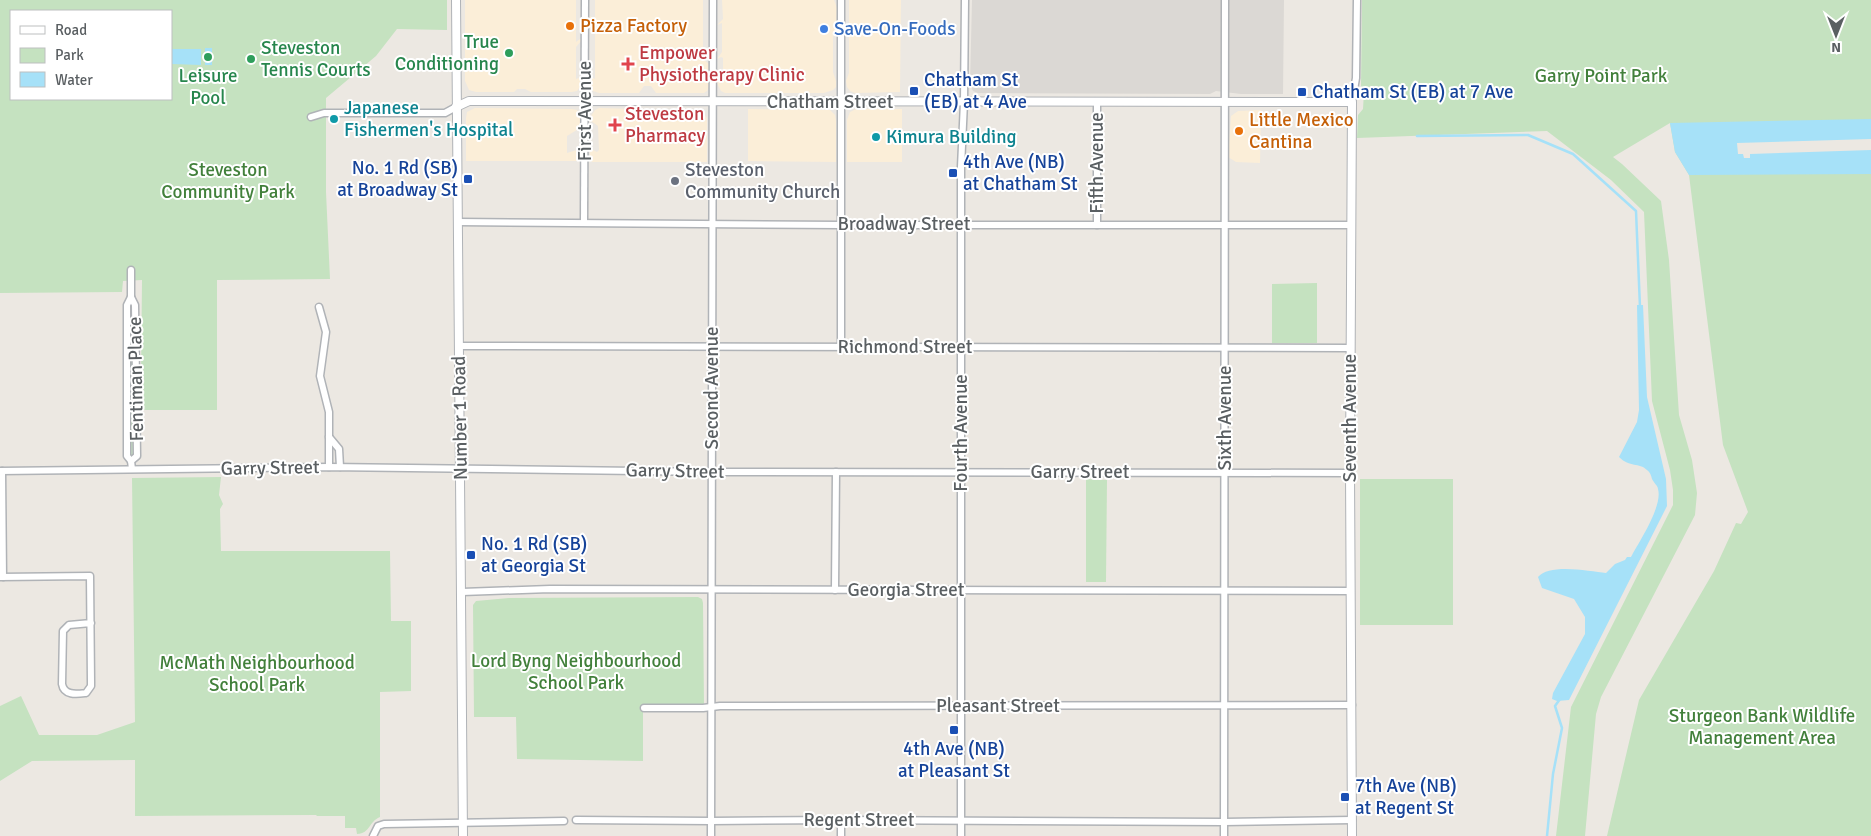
<svg xmlns="http://www.w3.org/2000/svg" width="1871" height="836" viewBox="0 0 1871 836" font-family="Signika,sans-serif">
	<rect width="100%" height="100%" fill="#ece8e2"/>
	<g fill="#fbeed8">
		<path d="M465,0H576V42L580,39L582,40L576,47V79L582,77L580,87L577,91L572,92H531L525,89H517L514,92H476L469,90L465,81Z"/>
		<path d="M595,0H703V59L710,65L711,83L707,91L704,93H656L651,86H644L639,93H599L593,91L588,84L589,77L590,76L595,79V24L588,17L590,16L595,19Z"/>
		<path d="M722,0H834L837,8L836,30L833,37V72L836,81V87L833,90L824,93H725L721,91L716,81L723,73V58L721,57L717,59L722,52V23L717,25L723,19Z"/>
		<path d="M849,0H901L900,92L855,93L850,91L847,87L846,81L849,73Z"/>
		<path d="M475,108L572,109L577,110L580,115V128L567,136V153L580,149L577,161H466V118L467,112Z"/>
		<path d="M599,108L702,111L707,118V162H592L590,158V150L591,149L597,152L599,150L598,126L590,120L591,116L595,110Z"/>
		<path d="M748,109L830,110L835,115L836,121V162L748,161Z"/>
		<path d="M856,109H902V162H847V120L850,112Z"/>
		<path d="M1261,110L1260,163L1236,162L1228,157L1231,116L1238,111Z"/>
	</g>
	<path fill="#dbd8d4" d="M972,0H1284L1283,94H1241L1216,91L1210,94L978,93L973,91L970,85Z"/>
	<g fill="#c5e2c0" fill-rule="evenodd">
		<path d="M0,0H447V30L397,29L376,56L326,98V192L330,279L217,280V410H142V383L144,382V377L141,376L142,280L123,281L122,292L0,293ZM11,11H171V99H11Z"/>
		<path d="M1362,0H1871V836H1607L1639,700L1714,571L1736,523L1741,524L1748,512L1723,445L1689,175L1675,152L1670,123L1613,157L1622,164L1661,201L1669,260L1679,415L1692,460L1697,493L1695,515L1601,697L1596,714L1585,836H1556L1571,707L1673,505V490L1670,470L1652,401L1644,212L1611,180L1547,131L1357,138L1358,115L1363,109L1364,92L1361,86Z"/>
		<path d="M1317,283V343H1272V284Z"/>
		<path d="M132,307L133,372L131,374L130,308Z"/>
		<path d="M132,388L133,455L132,456H131L130,398Z"/>
		<path d="M221,477L219,495L223,504L220,509L221,551H390L391,621H411V691L380,692V817C368,822 371,833 357,834L356,828H345V816H317L316,815L135,816V760L32,761L0,781V706L21,696L39,735H97L135,722L132,478Z"/>
		<path d="M1086,479L1107,480L1106,582H1086Z"/>
		<rect x="1360" y="479" width="93" height="146"/>
		<path d="M698,597L702,599L703,603L704,706H643V761L517,759L516,717H474L473,605L476,601L509,598Z"/>
	</g>
	<g fill="#a6e1f8">
		<rect x="205" y="48" width="7" height="17"/>
		<path d="M172,49H201V65L172,64Z"/>
		<path d="M1871,119V174L1689,175L1675,152L1670,123Z"/>
		<path d="M1637,305H1643L1647,397L1666,479L1667,506L1569,700L1557,701L1552,699L1553,693L1585,634V617L1574,599L1542,588L1538,577C1549,563 1590,571 1606,573L1615,564L1625,560L1627,557H1631C1639,542 1663,506 1658,489C1658,486 1654,483 1652,479C1651,475 1650,472 1647,470C1639,462 1630,468 1619,457L1637,422L1639,410Z"/>
	</g>
	<path fill="#ece8e2" d="M1871,139V150L1750,154V158H1744L1743,154H1738L1737,143Z"/>
	<g fill="none" stroke-linecap="round" stroke-linejoin="round">
		<g stroke="#a6e1f8" stroke-width="2.5">
			<path d="M1417,136L1528,135L1573,154L1636,211L1640,307"/>
			<path d="M1547,836L1553,774L1562,728L1555,706L1560,699"/>
		</g>
		<defs>
			<g id="minor">
				<path d="M841,0V347"/>
				<path d="M1097,102V225"/>
				<path d="M1352,102L1356,78L1357,0"/>
				<path d="M311,117L324,113H445L456,107"/>
				<path d="M458,222L841,225H1351"/>
				<path d="M584,222L585,0"/>
				<path d="M131,270V297L127,305V456L131,461L132,469"/>
				<path d="M131,297L135,305L137,456L131,461"/>
				<path d="M319,307L326,332L320,376L329,412V467"/>
				<path d="M459,346L1350,348"/>
				<path d="M329,437L339,449L340,467"/>
				<path d="M0,471L329,467L712,472L1350,473"/>
				<path d="M2,471L3,577"/>
				<path d="M0,577L90,576L91,682V686L86,693C77,694 64,696 62,684L63,631L69,625L91,623"/>
				<path d="M835,590L836,472"/>
				<path d="M462,592L550,589L1350,591"/>
				<path d="M644,708H703L720,706L1352,705"/>
				<path d="M576,820L711,821L841,820L1224,822L1352,820"/>
				<path d="M841,820V836"/>
				<path d="M373,836L378,826L384,824L564,821"/>
				<path d="M711,836L713,0"/>
				<path d="M961,836V167L964,102L965,0"/>
				<path d="M1224,836L1225,0"/>
			</g>
			<g id="tertiary">
				<path d="M456,0L463,836"/>
				<path d="M456,107L469,101L1352,102L1350,473L1352,836"/>
			</g>
		</defs>
		<use href="#minor" stroke="#b0b3b7" stroke-width="9"/>
		<use href="#tertiary" stroke="#b0b3b7" stroke-width="10"/>
		<use href="#minor" stroke="#fff" stroke-width="6"/>
		<use href="#tertiary" stroke="#fff" stroke-width="8"/>
	</g>
	<g fill="#e8710a" stroke="#fff" stroke-width="2">
		<circle cx="570" cy="26" r="5"/>
		<circle cx="1239" cy="131" r="5"/>
	</g>
	<circle fill="#3f7fe0" stroke="#fff" stroke-width="2" cx="824" cy="29" r="5"/>
	<g fill="#2e9e5b" stroke="#fff" stroke-width="2">
		<circle cx="509" cy="53" r="5"/>
		<circle cx="208" cy="57" r="5"/>
		<circle cx="251" cy="59" r="5"/>
	</g>
	<g fill="#e0444e" stroke="#fff" stroke-width="2">
		<path d="M625.5 56.5h5v5h5v5h-5v5h-5v-5h-5v-5h5z"/>
		<path d="M612.5 117.5h5v5h5v5h-5v5h-5v-5h-5v-5h5z"/>
	</g>
	<g fill="#1a4fb4" stroke="#fff" stroke-width="2">
		<rect x="909" y="86" width="10" height="10" rx="2.5"/>
		<rect x="1297" y="87" width="10" height="10" rx="2.5"/>
		<rect x="948" y="168" width="10" height="10" rx="2.5"/>
		<rect x="463" y="174" width="10" height="10" rx="2.5"/>
		<rect x="466" y="550" width="10" height="10" rx="2.5"/>
		<rect x="949" y="725" width="10" height="10" rx="2.5"/>
		<rect x="1340" y="792" width="10" height="10" rx="2.5"/>
	</g>
	<g fill="#0f9aa8" stroke="#fff" stroke-width="2">
		<circle cx="334" cy="119" r="5"/>
		<circle cx="876" cy="137" r="5"/>
	</g>
	<circle fill="#6b7280" stroke="#fff" stroke-width="2" cx="675" cy="181" r="5"/>
	<g text-anchor="middle" dominant-baseline="central" stroke-width="4" stroke-linejoin="round" paint-order="stroke">
		<g font-size="19" fill="#c56008" stroke="#fff" text-anchor="start">
			<text x="580" y="26">Pizza Factory</text>
			<text x="1249" y="120">Little Mexico<tspan x="1249" dy="22">Cantina</tspan></text>
		</g>
		<g font-size="19" fill="#366cbe" stroke="#fff" text-anchor="start">
			<text x="834" y="29">Save-On-Foods</text>
		</g>
		<g font-size="19" fill="#27864d" stroke="#fff" text-anchor="end">
			<text x="499" y="42">True<tspan x="499" dy="22">Conditioning</tspan></text>
			<text x="261" y="48" text-anchor="start">Steveston<tspan x="261" dy="22">Tennis Courts</tspan></text>
			<text x="208" y="76" text-anchor="middle">Leisure<tspan x="208" dy="22">Pool</tspan></text>
		</g>
		<g font-size="19" fill="#be3a42" stroke="#fff" text-anchor="start">
			<text x="639" y="53">Empower<tspan x="639" dy="22">Physiotherapy Clinic</tspan></text>
			<text x="625" y="114">Steveston<tspan x="625" dy="22">Pharmacy</tspan></text>
		</g>
		<g font-size="19" fill="#42803b" stroke="#fff">
			<text x="1601" y="76">Garry Point Park</text>
			<text x="228" y="170">Steveston<tspan x="228" dy="22">Community Park</tspan></text>
			<text x="576" y="661">Lord Byng Neighbourhood<tspan x="576" dy="22">School Park</tspan></text>
			<text x="257" y="663">McMath Neighbourhood<tspan x="257" dy="22">School Park</tspan></text>
			<text x="1762" y="716">Sturgeon Bank Wildlife<tspan x="1762" dy="22">Management Area</tspan></text>
		</g>
		<g font-size="19" fill="#164399" stroke="#fff" text-anchor="start">
			<text x="924" y="80">Chatham St<tspan x="924" dy="22">(EB) at 4 Ave</tspan></text>
			<text x="1312" y="92">Chatham St (EB) at 7 Ave</text>
			<text x="963" y="162">4th Ave (NB)<tspan x="963" dy="22">at Chatham St</tspan></text>
			<text x="458" y="168" text-anchor="end">No. 1 Rd (SB)<tspan x="458" dy="22">at Broadway St</tspan></text>
			<text x="481" y="544">No. 1 Rd (SB)<tspan x="481" dy="22">at Georgia St</tspan></text>
			<text x="954" y="749" text-anchor="middle">4th Ave (NB)<tspan x="954" dy="22">at Pleasant St</tspan></text>
			<text x="1355" y="786">7th Ave (NB)<tspan x="1355" dy="22">at Regent St</tspan></text>
		</g>
		<g font-size="19" fill="#5a5f62" stroke="#fff">
			<text x="830" y="102">Chatham Street</text>
			<text transform="translate(585 111) rotate(-90)">First Avenue</text>
			<text transform="translate(1097 163) rotate(-90)">Fifth Avenue</text>
			<text x="904" y="224">Broadway Street</text>
			<text x="905" y="347">Richmond Street</text>
			<text transform="translate(136 379) rotate(-91)">Fentiman Place</text>
			<text transform="translate(712 388) rotate(-90)">Second Avenue</text>
			<text transform="translate(460 418) rotate(-91)">Number 1 Road</text>
			<text transform="translate(1225 418) rotate(-90)">Sixth Avenue</text>
			<text transform="translate(1350 418) rotate(-90)">Seventh Avenue</text>
			<text transform="translate(961 433) rotate(-90)">Fourth Avenue</text>
			<text transform="translate(270 468) rotate(-1)">Garry Street</text>
			<text transform="translate(675 471) rotate(1)">Garry Street</text>
			<text x="1080" y="472">Garry Street</text>
			<text x="906" y="590">Georgia Street</text>
			<text x="998" y="706">Pleasant Street</text>
			<text x="859" y="820">Regent Street</text>
		</g>
		<g font-size="19" fill="#0d838f" stroke="#fff" text-anchor="start">
			<text x="344" y="108">Japanese<tspan x="344" dy="22">Fishermen's Hospital</tspan></text>
			<text x="886" y="137">Kimura Building</text>
		</g>
		<g font-size="19" fill="#5b616d" stroke="#fff" text-anchor="start">
			<text x="685" y="170">Steveston<tspan x="685" dy="22">Community Church</tspan></text>
		</g>
	</g>
	<rect x="10" y="10" width="162" height="90" fill="#ffffff" stroke="#bdbfc0"/>
	<rect x="20" y="26" width="25" height="8" fill="#ffffff" stroke="#bdbfc0"/>
	<text x="55" y="35" font-size="15" fill="#5a5f62">Road</text>
	<rect x="20" y="48" width="25" height="15" fill="#c5e2c0" stroke="#bdbfc0"/>
	<text x="55" y="60" font-size="15" fill="#5a5f62">Park</text>
	<rect x="20" y="72" width="25" height="15" fill="#a6e1f8" stroke="#bdbfc0"/>
	<text x="55" y="85" font-size="15" fill="#5a5f62">Water</text>
	<g transform="translate(1836 35) rotate(180)" stroke="#ffffff" stroke-width="4" paint-order="stroke">
	<path d="M0-4L9 19L0 12L-9 19Z" fill="#5a5f62"/>
	<text y="-8" font-size="14" font-weight="bold" text-anchor="middle" fill="#5a5f62">N</text>
	</g>
</svg>
